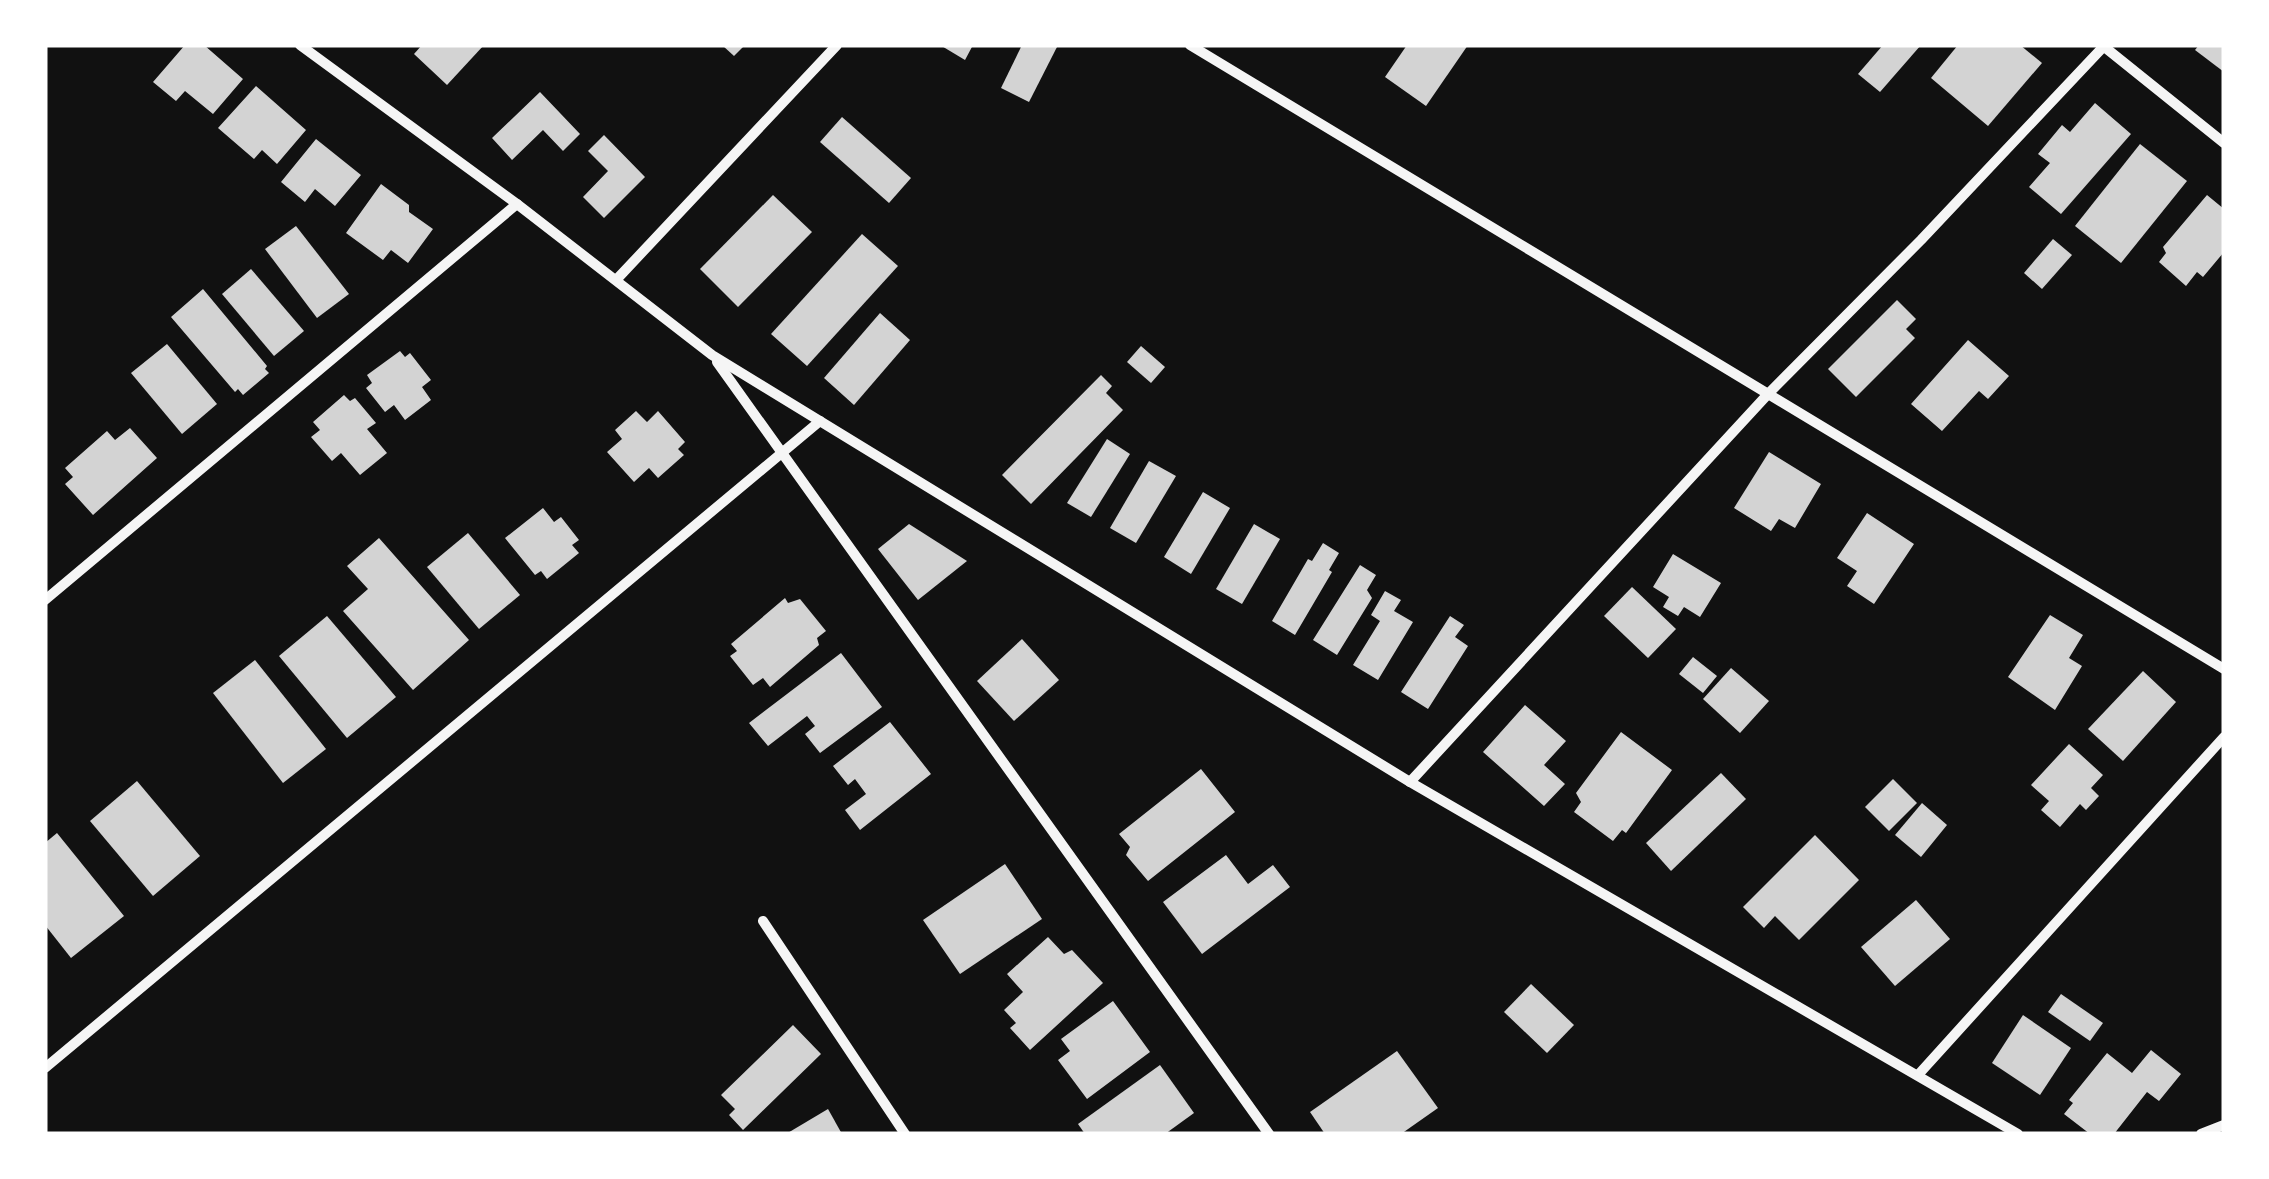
<svg xmlns="http://www.w3.org/2000/svg" width="2269" height="1179" viewBox="0 0 2269 1179" font-family="'Open Sans',sans-serif">
	<rect width="100%" height="100%" fill="#111"/>
	<g fill="#d3d3d3">
		<path d="M185,45H204L243,79L213,114L185,91L176,101L153,82Z"/>
		<path d="M422,45H484L447,85L414,54Z"/>
		<path d="M722,45H745L734,56Z"/>
		<path d="M940,45H973L965,60Z"/>
		<path d="M1022,45H1058L1029,102L1001,88Z"/>
		<path d="M1407,45H1468L1426,106L1385,77Z"/>
		<path d="M1883,45H1921L1880,92L1858,74Z"/>
		<path d="M1958,45H2020L2042,63L1988,126L1931,78Z"/>
		<path d="M2199,45H2224V72L2195,50Z"/>
		<path d="M256,86L306,130L277,164L262,150L254,159L218,128Z"/>
		<path d="M540,92L580,134L563,151L543,130L512,160L492,138Z"/>
		<path d="M2095,103L2131,134L2061,214L2029,187L2050,163L2038,154L2062,125L2070,132Z"/>
		<path d="M842,117L911,178L889,203L820,142Z"/>
		<path d="M604,135L645,177L604,218L583,197L608,171L588,151Z"/>
		<path d="M316,139L361,175L335,206L315,189L305,202L281,182Z"/>
		<path d="M2140,144L2187,181L2121,263L2075,226Z"/>
		<path d="M381,184L409,205V212L433,229L408,263L391,250L383,260L346,233Z"/>
		<path d="M773,195L812,232L738,307L700,269Z"/>
		<path d="M2207,195L2224,209V252L2203,277L2197,272L2186,286L2159,262L2166,253L2163,247Z"/>
		<path d="M296,226L349,294L317,318L265,249Z"/>
		<path d="M862,234L898,266L807,366L771,334Z"/>
		<path d="M2053,239L2072,255L2042,289L2024,273Z"/>
		<path d="M251,269L304,331L274,356L222,294Z"/>
		<path d="M203,289L267,366L265,369L269,373L243,395L238,389L235,392L171,317Z"/>
		<path d="M1897,300L1916,319L1906,329L1915,338L1856,397L1828,369Z"/>
		<path d="M880,313L910,340L854,405L824,378Z"/>
		<path d="M1968,340L2009,376L1988,399L1979,391L1942,431L1911,404Z"/>
		<path d="M167,344L217,404L182,434L131,373Z"/>
		<path d="M1141,346L1165,367L1151,383L1127,362Z"/>
		<path d="M400,351L405,357L410,353L431,380L422,387L431,400L405,420L394,405L385,412L366,388L372,383L367,375Z"/>
		<path d="M1101,375L1112,386L1106,393L1123,410L1031,504L1002,475Z"/>
		<path d="M344,395L350,401L355,398L376,423L367,429L387,453L360,475L341,453L332,461L311,437L320,430L313,422Z"/>
		<path d="M636,411L647,422L658,411L685,442L678,449L684,455L658,478L649,468L634,482L607,452L622,439L615,430Z"/>
		<path d="M130,428L157,458L93,515L65,484L73,477L65,468L107,431L115,440Z"/>
		<path d="M1107,439L1130,454L1091,517L1067,503Z"/>
		<path d="M1769,452L1821,484L1795,528L1779,519L1771,531L1734,508Z"/>
		<path d="M1149,461L1176,476L1136,543L1110,528Z"/>
		<path d="M1203,492L1230,508L1191,574L1164,557Z"/>
		<path d="M543,508L554,522L561,517L579,540L572,545L579,553L547,579L541,571L535,575L505,538Z"/>
		<path d="M1867,513L1914,544L1874,604L1847,586L1857,571L1837,558Z"/>
		<path d="M909,524L967,561L918,600L878,549Z"/>
		<path d="M1254,524L1280,539L1242,604L1216,589Z"/>
		<path d="M468,533L520,595L479,629L427,567Z"/>
		<path d="M379,538L469,640L413,690L343,611L368,589L347,566Z"/>
		<path d="M1323,543L1339,553L1329,570L1332,572L1295,635L1272,621L1308,559L1312,561Z"/>
		<path d="M1673,554L1721,583L1700,617L1684,607L1678,616L1663,607L1669,597L1653,587Z"/>
		<path d="M1360,565L1376,575L1367,590L1372,598L1337,655L1313,640Z"/>
		<path d="M1632,587L1676,629L1648,658L1604,616Z"/>
		<path d="M1385,591L1401,600L1394,611L1413,622L1378,680L1353,665L1380,621L1371,615Z"/>
		<path d="M785,598L788,603L800,599L826,631L817,638L819,645L770,687L763,678L753,685L730,656L737,651L731,644Z"/>
		<path d="M2050,615L2083,635L2069,658L2082,666L2055,710L2008,677Z"/>
		<path d="M327,616L396,697L347,738L279,656Z"/>
		<path d="M1450,616L1464,625L1455,637L1468,646L1428,709L1401,692Z"/>
		<path d="M1022,639L1059,680L1014,721L977,681Z"/>
		<path d="M841,653L882,707L820,753L805,734L815,726L807,716L768,746L749,723Z"/>
		<path d="M1693,657L1717,676L1703,693L1679,674Z"/>
		<path d="M255,660L326,749L283,783L213,693Z"/>
		<path d="M1731,668L1769,701L1740,733L1703,699Z"/>
		<path d="M2143,671L2176,702L2123,761L2088,729Z"/>
		<path d="M1525,705L1566,741L1544,765L1565,784L1544,806L1483,752Z"/>
		<path d="M890,722L931,774L860,830L845,810L866,794L855,779L848,785L833,766Z"/>
		<path d="M1621,732L1672,770L1626,833L1622,830L1613,841L1574,812L1581,802L1576,793Z"/>
		<path d="M2069,744L2103,775L2091,788L2099,796L2086,810L2080,804L2060,827L2041,810L2049,801L2031,785Z"/>
		<path d="M1201,769L1235,812L1148,881L1126,855L1130,847L1119,834Z"/>
		<path d="M1721,773L1746,799L1671,871L1646,843Z"/>
		<path d="M1893,779L1917,803L1889,831L1865,807Z"/>
		<path d="M137,781L200,856L153,896L90,821Z"/>
		<path d="M1922,803L1947,825L1921,857L1895,835Z"/>
		<path d="M57,833L124,916L71,958L45,925V843Z"/>
		<path d="M1815,835L1859,880L1799,940L1775,916L1764,928L1743,907Z"/>
		<path d="M1226,855L1248,884L1273,865L1290,887L1202,954L1163,902Z"/>
		<path d="M1005,864L1042,919L960,974L923,920Z"/>
		<path d="M1916,900L1950,939L1895,986L1861,947Z"/>
		<path d="M1048,937L1064,954L1072,950L1103,983L1030,1050L1010,1028L1016,1023L1004,1010L1023,992L1007,974Z"/>
		<path d="M1531,984L1574,1025L1547,1053L1504,1012Z"/>
		<path d="M2061,994L2103,1023L2090,1041L2048,1012Z"/>
		<path d="M1113,1001L1150,1052L1087,1099L1058,1060L1070,1051L1061,1039Z"/>
		<path d="M2023,1015L2071,1048L2040,1095L1992,1063Z"/>
		<path d="M793,1025L821,1054L743,1130L729,1115L735,1109L721,1095Z"/>
		<path d="M2151,1050L2181,1074L2159,1101L2147,1092L2114,1134H2090L2064,1114L2073,1103L2069,1100L2107,1053L2132,1073Z"/>
		<path d="M1397,1051L1438,1108L1401,1134H1325L1310,1112Z"/>
		<path d="M1160,1065L1194,1113L1165,1134H1085L1078,1124Z"/>
		<path d="M828,1109L842,1134H786Z"/>
	</g>
	<g fill="none" stroke-linecap="round" stroke-linejoin="round">
		<g stroke="#f5f5f5" stroke-width="10">
			<path d="M300,45L517,204L712,355L1410,782L2018,1134"/>
			<path d="M1190,45L2224,669"/>
			<path d="M2102,45L2224,143"/>
			<path d="M617,279L837,45"/>
			<path d="M717,362L1269,1134"/>
			<path d="M45,600L517,204"/>
			<path d="M1410,782L1768,394L1921,240L2105,45"/>
			<path d="M763,921L905,1134"/>
			<path d="M45,1068L820,421"/>
			<path d="M1918,1075L2224,737"/>
			<path d="M2201,1134L2224,1125"/>
		</g>
	</g>
	<rect width="2269" height="1179" fill="none" stroke="#ffffff" stroke-width="95"/>
</svg>
